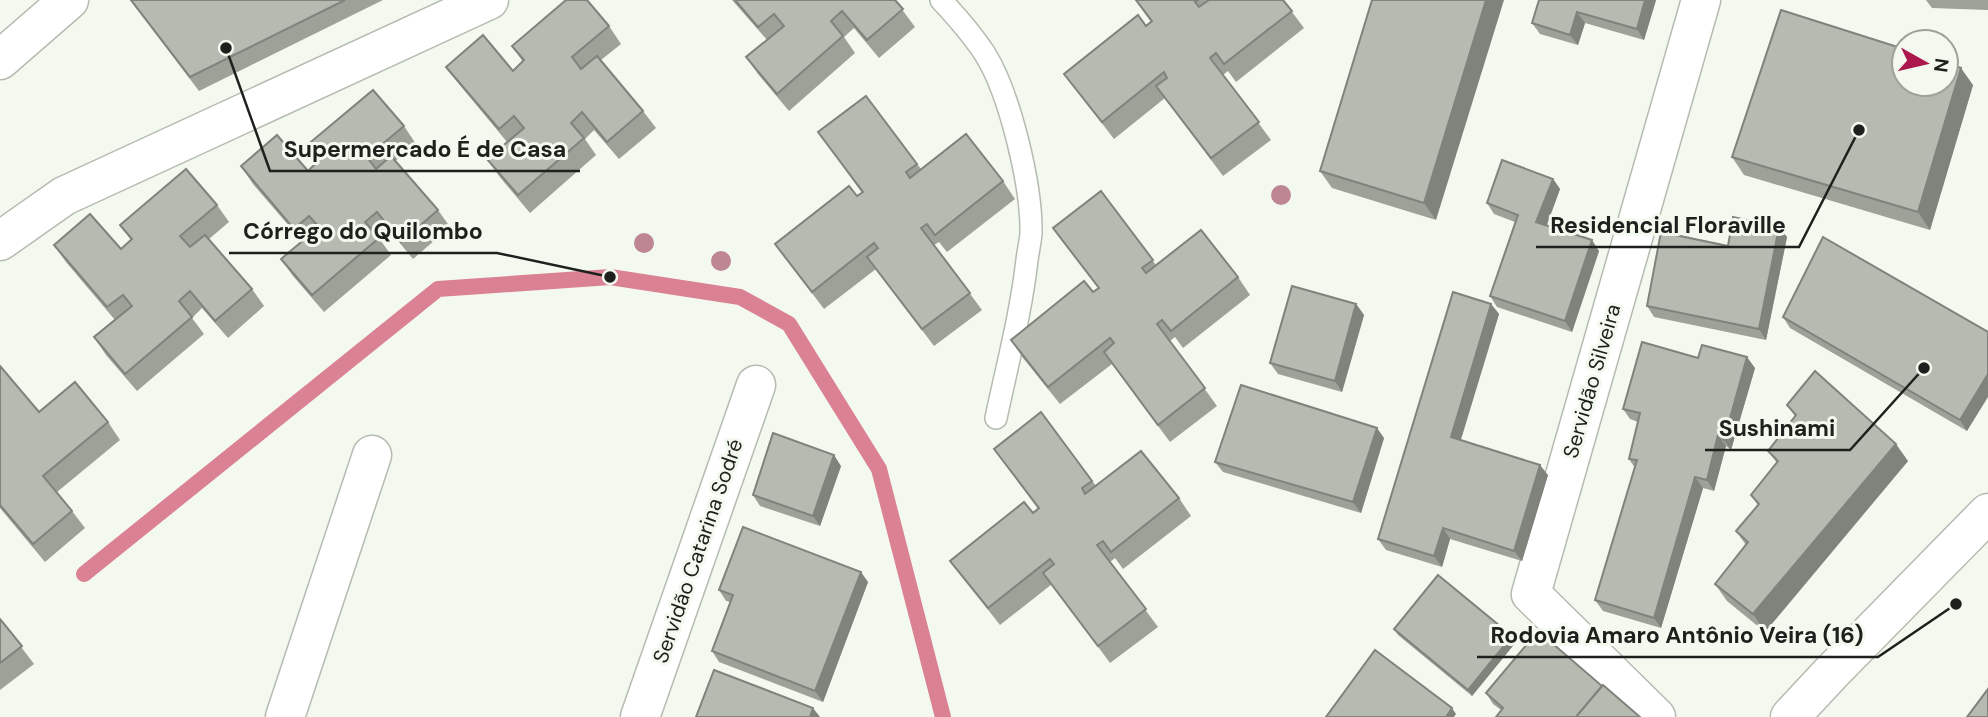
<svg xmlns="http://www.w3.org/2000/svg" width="1988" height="717" viewBox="0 0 1988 717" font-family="'DM Sans',sans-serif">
	<rect width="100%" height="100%" fill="#f3f9ee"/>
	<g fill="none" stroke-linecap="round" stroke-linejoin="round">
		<path stroke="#db8194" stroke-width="16" d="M84,574L438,289L610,277L740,297L789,324L879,469L943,717"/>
		<defs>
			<path id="lane" d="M941,0C957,17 972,34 985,54C1010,94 1032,186 1031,234C1030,243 1028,252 1027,260C1021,313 1007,366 996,418"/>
			<g id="street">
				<path d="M0,241L64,196L489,0"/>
				<path d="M285,717L372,455"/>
				<path d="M640,717L756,385"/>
				<path d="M1656,717L1531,594L1701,0"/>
			</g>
			<path id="secondary" d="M1790,717L1830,674L1988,513"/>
			<path id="primary" d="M0,60L69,0"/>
		</defs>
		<use href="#lane" stroke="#b6bbb1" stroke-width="24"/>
		<use href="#street" stroke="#b6bbb1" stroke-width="41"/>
		<use href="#secondary" stroke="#b6bbb1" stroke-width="41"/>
		<use href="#primary" stroke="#b6bbb1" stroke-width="41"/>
		<use href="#lane" stroke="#fff" stroke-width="21"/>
		<use href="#street" stroke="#fff" stroke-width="38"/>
		<use href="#secondary" stroke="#fff" stroke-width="38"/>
		<use href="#primary" stroke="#fff" stroke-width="38"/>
	</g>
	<g fill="#be8693">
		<circle cx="1281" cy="195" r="10"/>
		<circle cx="644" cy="243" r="10"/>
		<circle cx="721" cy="261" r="10"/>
	</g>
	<g fill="#9da198">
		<path d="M130,0H383L199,91Z"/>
		<path d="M732,0H895L915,27L879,58L854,28L844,37L855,53L789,111L758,74L746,57L767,40Z"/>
		<path d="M1135,0H1283L1304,28L1236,82L1228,71L1223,75L1271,140L1223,176L1165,98L1114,139L1064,74L1151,22Z"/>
		<path d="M1372,0L1436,220L1332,188L1320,171Z"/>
		<path d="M1539,0H1656L1644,40L1585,23L1578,45L1540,34L1532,23Z"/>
		<path d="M1926,0H1988V10L1932,8Z"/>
		<path d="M609,26L621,44L601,60L643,111L656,128L619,159L594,130L585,139L596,155L530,213L499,176L487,159L507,142L459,84L446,67L513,71L523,62L512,46Z"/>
		<path d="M1973,85L1930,230L1744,175L1732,157Z"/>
		<path d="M866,96L921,169L1003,181L1015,199L947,252L939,242L934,245L982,310L934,346L876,269L824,309L775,244L862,193L818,132Z"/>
		<path d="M404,126L416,144L395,161L438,210L450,227L413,259L389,230L379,238L391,255L324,312L293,276L281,259L302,241L253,184L241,166L308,171L317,162L306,146Z"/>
		<path d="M1553,179L1560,189L1547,225L1599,251L1572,332L1497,307L1490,296L1515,222L1494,214L1487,203Z"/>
		<path d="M1101,191L1156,265L1238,277L1250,295L1183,348L1175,337L1170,341L1217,406L1170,442L1112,364L1060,404L1023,358L1011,340L1098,288L1053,228Z"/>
		<path d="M217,205L229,222L209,239L252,289L264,306L228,338L202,308L192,318L204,334L137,391L106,355L94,337L115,320L66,262L54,245L121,249L131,240L120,225Z"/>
		<path d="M1779,227L1787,237L1766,340L1654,317L1647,306L1728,246Z"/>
		<path d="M1356,304L1364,315L1342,392L1278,374L1270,363Z"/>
		<path d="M1491,304L1499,314L1461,440L1548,475L1522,561L1450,539L1442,567L1386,550L1378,539Z"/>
		<path d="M1783,317L1988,332L1967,431L1790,328Z"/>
		<path d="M1698,358L1755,368L1731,450L1726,446L1714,491L1703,488L1661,628L1603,611L1595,600L1635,468L1629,459L1638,422L1630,419L1623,409Z"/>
		<path d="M0,366L39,412L108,422L120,440L57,492L72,511L85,528L45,562L0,508Z"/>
		<path d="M1787,405L1908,461L1765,632L1727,601L1715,584L1746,545L1736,531L1758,505L1751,495L1777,463L1768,451L1795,416Z"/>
		<path d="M1041,412L1096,486L1179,498L1191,516L1123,569L1115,558L1110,562L1158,627L1110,663L1052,584L1000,625L950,561L1038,509L994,449Z"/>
		<path d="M1384,438L1361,513L1223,472L1215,462Z"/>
		<path d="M841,466L820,526L760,506L753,495Z"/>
		<path d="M868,582L823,702L719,662L712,651L731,602L726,601L719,590Z"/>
		<path d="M0,619L34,664L0,690Z"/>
		<path d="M1394,629L1516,642L1472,696L1398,635Z"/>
		<path d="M1602,686L1501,710L1493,704L1486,693Z"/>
	</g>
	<g fill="#7f837c">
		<path d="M1486,0H1504L1436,220L1424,203Z"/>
		<path d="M1645,0H1656L1644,40L1637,29Z"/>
		<path d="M1577,12L1585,23L1578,45L1570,35Z"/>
		<path d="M1961,68L1973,85L1930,230L1918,212Z"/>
		<path d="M1553,179L1560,189L1544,232L1536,222Z"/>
		<path d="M1779,227L1787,237L1766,340L1759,329Z"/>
		<path d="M1592,240L1599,251L1572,332L1565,321Z"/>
		<path d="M1356,304L1364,315L1342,392L1335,381Z"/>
		<path d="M1491,304L1499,314L1458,448L1451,437Z"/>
		<path d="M1747,357L1755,368L1731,450L1724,440Z"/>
		<path d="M1988,374V397L1967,431L1960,420Z"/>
		<path d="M1377,428L1384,438L1361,513L1353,502Z"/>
		<path d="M1718,435L1726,446L1714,491L1707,480Z"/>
		<path d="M1896,444L1908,461L1765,632L1753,614Z"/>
		<path d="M834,455L841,466L820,526L813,516Z"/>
		<path d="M1540,465L1548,475L1522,561L1514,551Z"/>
		<path d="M1695,477L1703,488L1661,628L1654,618Z"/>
		<path d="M1443,528L1450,539L1442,567L1434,556Z"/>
		<path d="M861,572L868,582L823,702L815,691Z"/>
		<path d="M1512,636L1516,642L1472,696L1468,690Z"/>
		<path d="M813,708L820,717H810Z"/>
		<path d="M1452,708L1456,714L1454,717H1446Z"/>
	</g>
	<g fill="#b6bbb1" stroke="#7f837c" stroke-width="2">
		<path d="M131,0H345L190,77Z"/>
		<path d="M566,0H587L609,26L572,57L581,69L597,56L643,111L607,142L582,112L571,123L584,138L518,195L487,159L524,128L514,116L499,129L446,67L483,35L513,71L524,60L512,46Z"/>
		<path d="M735,0H895L903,9L867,40L842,11L831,21L843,36L777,94L746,57L784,26L774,14L758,27Z"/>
		<path d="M1136,0H1198L1195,2L1199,7L1209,0H1283L1292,11L1224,64L1216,53L1210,58L1259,122L1211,158L1156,86L1167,78L1164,72L1102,122L1064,74L1138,15L1146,26L1152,21Z"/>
		<path d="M1372,0H1486L1424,203L1320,171Z"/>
		<path d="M1539,0H1645L1637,29L1577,12L1570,35L1532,23Z"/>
		<path d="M1781,10L1904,49V84H1946V63L1961,68L1918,212L1732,157Z"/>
		<path d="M373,90L404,126L367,157L376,169L391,156L438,210L401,242L377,212L365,222L379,238L312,295L281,259L319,227L309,216L294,229L241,166L277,135L308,171L319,160L306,146Z"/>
		<path d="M866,96L917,164L906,172L910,178L966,134L1003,181L935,235L927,224L921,228L970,293L922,329L867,257L878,248L874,243L812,292L775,244L849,186L857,196L863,192L818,132Z"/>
		<path d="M1502,160L1553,179L1536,222L1592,240L1565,321L1490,296L1518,215L1487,203Z"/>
		<path d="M186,169L217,205L180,236L190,247L205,235L252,289L215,321L190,291L179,301L192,317L125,374L94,337L132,306L123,295L107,307L54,245L90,214L121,249L132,239L120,225Z"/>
		<path d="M1101,191L1153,260L1142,268L1146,273L1201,230L1238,277L1171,331L1162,320L1157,324L1205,388L1158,425L1104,352L1114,343L1110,338L1048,387L1011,340L1084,281L1093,292L1099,288L1053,228Z"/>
		<path d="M1733,217L1779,227L1759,329L1647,306L1661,232L1728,246Z"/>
		<path d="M1823,237L1988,332V374L1960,420L1783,317Z"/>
		<path d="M1292,286L1356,304L1335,381L1270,363Z"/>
		<path d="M1453,292L1491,304L1451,437L1540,465L1514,551L1443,528L1434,556L1378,539Z"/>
		<path d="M1642,342L1698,358L1702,345L1747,357L1724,440L1718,435L1707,480L1695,477L1654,618L1595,600L1637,460L1629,459L1640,413L1623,409Z"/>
		<path d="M0,366L39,412L75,382L108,422L43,476L72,511L33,544L0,505Z"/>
		<path d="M1815,371L1896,444L1753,614L1715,584L1748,542L1736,531L1759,504L1751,495L1778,461L1768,451L1796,415L1787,405Z"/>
		<path d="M1241,385L1377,428L1353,502L1215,462Z"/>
		<path d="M1041,412L1092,481L1082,488L1085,494L1141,451L1179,498L1111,552L1103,541L1097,545L1146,609L1098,646L1043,573L1054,564L1050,559L988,608L950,561L1024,502L1033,513L1039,508L994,449Z"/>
		<path d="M773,433L834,455L813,516L753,495Z"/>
		<path d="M743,527L861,572L815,691L712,651L733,595L719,590Z"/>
		<path d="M1438,575L1512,636L1468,690L1394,629Z"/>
		<path d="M0,619L22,646L0,663Z"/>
		<path d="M1538,631L1602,686L1576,717H1496L1503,708L1486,693Z"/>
		<path d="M1375,650L1452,708L1446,717H1326Z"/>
		<path d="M714,670L813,708L810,717H696Z"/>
		<path d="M1603,685L1640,717H1576Z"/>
		<path d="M1988,689V717H1967Z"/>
	</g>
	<g text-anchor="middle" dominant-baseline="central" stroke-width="6" stroke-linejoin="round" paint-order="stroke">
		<g font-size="21" fill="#1e201d" stroke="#f3f9ee">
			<text transform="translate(1592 381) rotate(-74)">Servidão Silveira</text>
			<text transform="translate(698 551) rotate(-71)">Servidão Catarina Sodré</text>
		</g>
	</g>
	<path fill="none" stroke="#1e201d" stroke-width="2.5" d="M226 48L270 171H580M1859 130L1799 247H1536M610 277L497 253H229M1924 368L1850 450H1705M1956 604L1878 657H1477"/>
	<g fill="#1e201d" stroke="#f3f9ee" stroke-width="2.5">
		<circle cx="226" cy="48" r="7"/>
		<circle cx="1859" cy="130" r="7"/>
		<circle cx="610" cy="277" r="7"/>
		<circle cx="1924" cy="368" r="7"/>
		<circle cx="1956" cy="604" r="7"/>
	</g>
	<g font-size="23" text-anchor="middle" font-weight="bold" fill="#1e201d" stroke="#f3f9ee" stroke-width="6" stroke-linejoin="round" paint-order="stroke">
		<text x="425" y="157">Supermercado É de Casa</text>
		<text x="1668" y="233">Residencial Floraville</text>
		<text x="363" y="239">Córrego do Quilombo</text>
		<text x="1777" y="436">Sushinami</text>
		<text x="1677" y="643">Rodovia Amaro Antônio Veira (16)</text>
	</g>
	<g transform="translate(1925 63) rotate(98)"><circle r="33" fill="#f3f9ee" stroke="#9ea29a" stroke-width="2"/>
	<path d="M0-5L12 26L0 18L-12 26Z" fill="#aa184e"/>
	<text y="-10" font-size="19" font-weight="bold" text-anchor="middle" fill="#1e201d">N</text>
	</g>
</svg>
